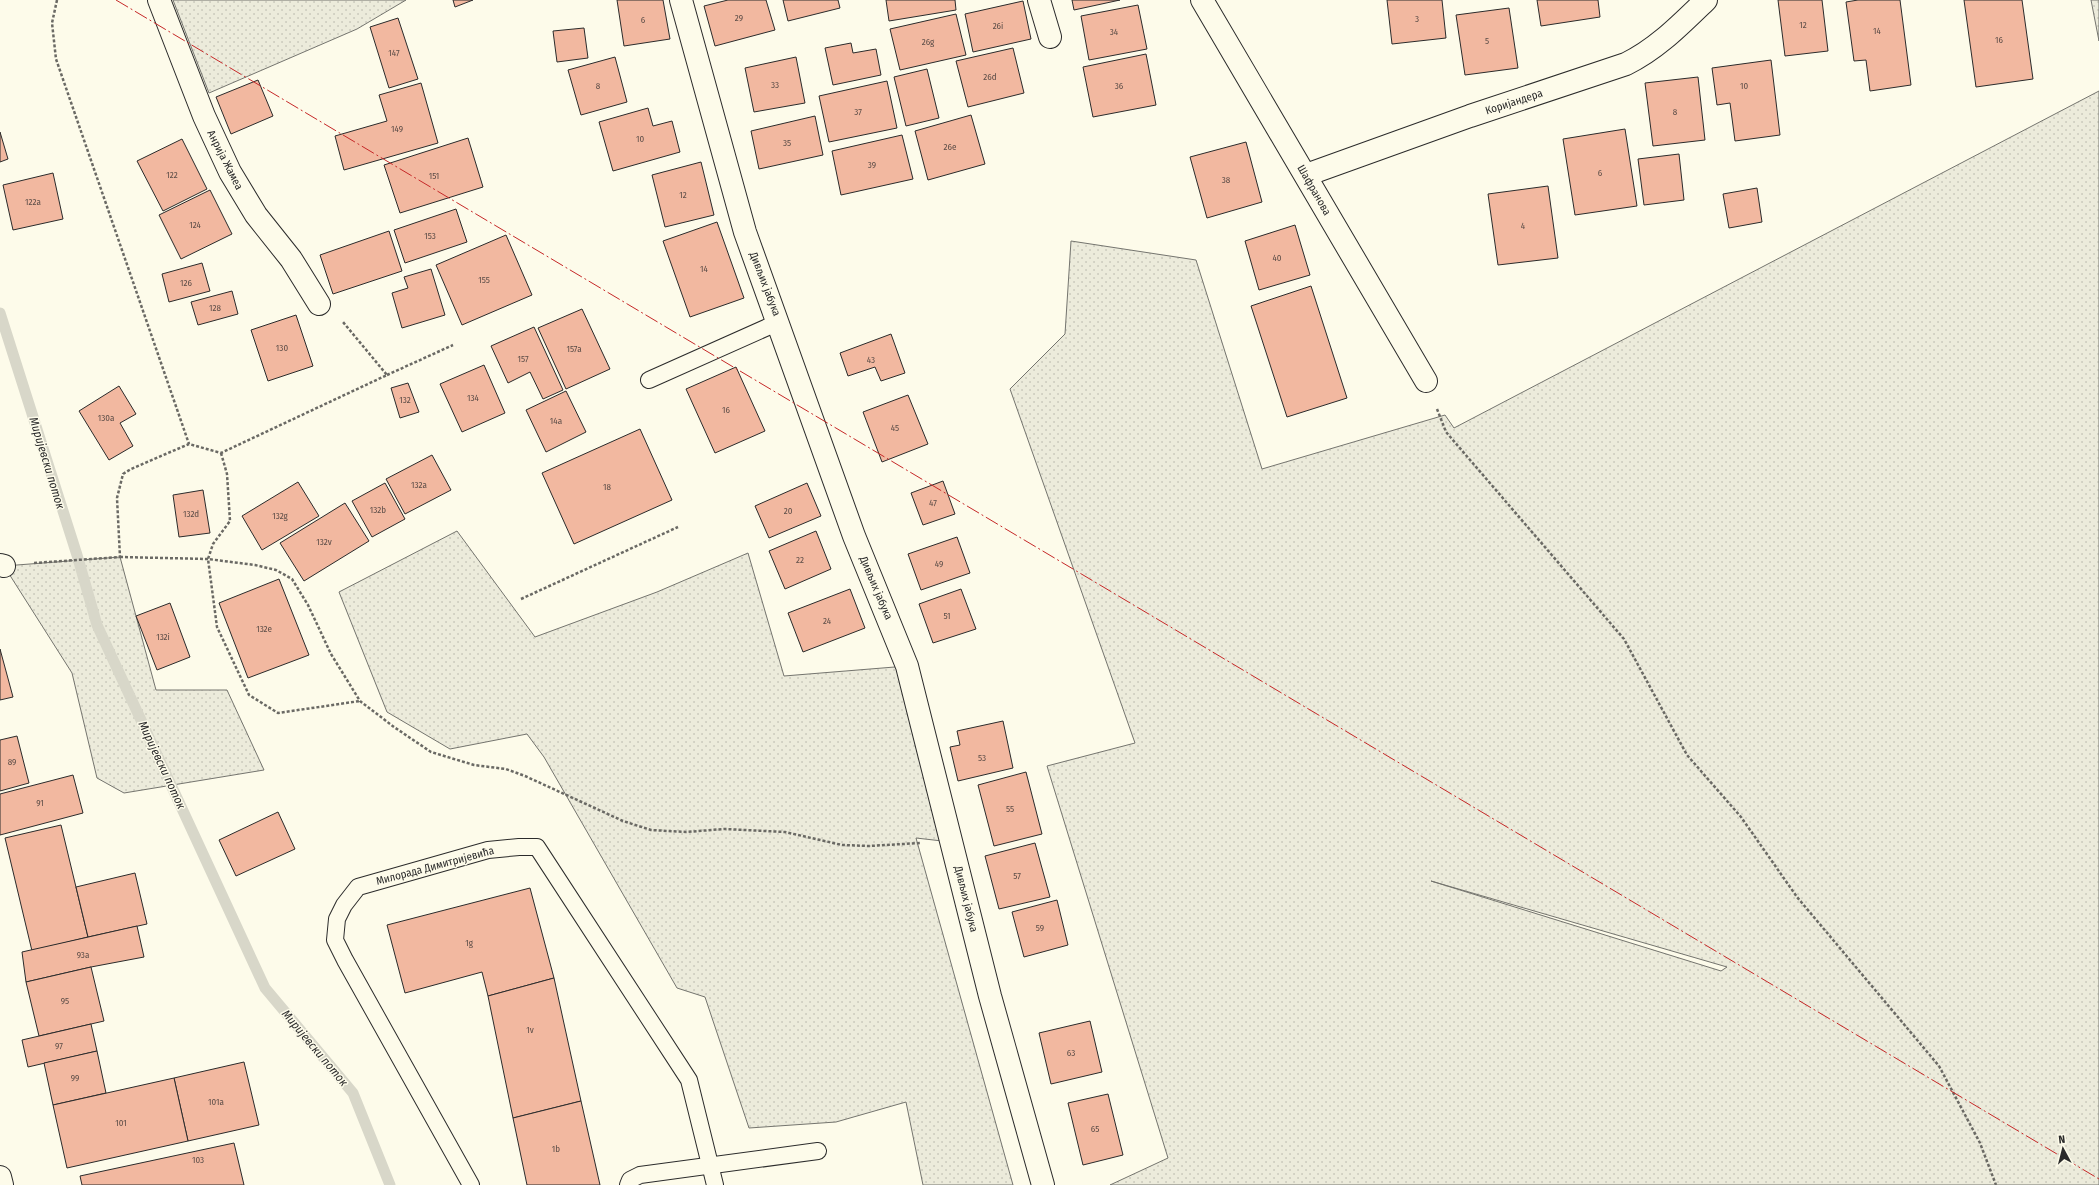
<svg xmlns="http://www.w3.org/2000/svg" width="2099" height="1185" viewBox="0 0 2099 1185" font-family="'Fira Sans Condensed',sans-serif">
	<defs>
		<pattern id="grass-dots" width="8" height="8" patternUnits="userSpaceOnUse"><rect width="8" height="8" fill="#ecebdb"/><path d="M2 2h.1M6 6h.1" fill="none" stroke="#cbcabc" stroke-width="1.8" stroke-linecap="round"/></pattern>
	</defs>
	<rect width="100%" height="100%" fill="#fdfbea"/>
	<g fill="url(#grass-dots)" stroke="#74746e" fill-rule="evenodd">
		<path d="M173,0H406L357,29L209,93Z"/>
		<path d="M2091,0H2099V41Z"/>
		<path d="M2099,91V1185H1110L1168,1158L1047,766L1135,743L1010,389L1065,334L1071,241L1196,260L1262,469L1445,415L1454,428ZM1431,881L1727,967L1721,971Z"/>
		<path d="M457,531L535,637L657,592L748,553L784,676L907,666L951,842L916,838L1013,1185H923L906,1102L836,1122L749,1128L705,997L677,988L544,757L527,734L450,749L387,712L339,592Z"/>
		<path d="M120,557L156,690H227L264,770L124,793L97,778L72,673L4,566Z"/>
	</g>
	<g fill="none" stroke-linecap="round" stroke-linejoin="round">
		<path stroke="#d8d7c9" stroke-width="11" d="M0,313L77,555L97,625L265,988L353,1093L390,1185"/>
	</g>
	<g fill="#f2b8a0" stroke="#2b2b2b">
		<path d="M453,0H473L455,7Z"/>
		<path d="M617,0H663L670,39L624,46Z"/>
		<path d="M728,0H766L775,30L715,46L704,6Z"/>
		<path d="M783,0H838L840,8L788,21Z"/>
		<path d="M886,0H955L956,10L889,21Z"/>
		<path d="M1072,0H1120L1074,10Z"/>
		<path d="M1387,0H1442L1446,38L1392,44Z"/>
		<path d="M1537,0H1598L1600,17L1541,26Z"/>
		<path d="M1778,0H1822L1828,51L1785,56Z"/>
		<path d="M1858,0H1900L1911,85L1870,91L1866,60L1854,61L1846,2Z"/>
		<path d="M1964,0H2022L2033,79L1976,87Z"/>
		<path d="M1023,1L1031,39L973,52L965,14Z"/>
		<path d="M1138,5L1147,49L1089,60L1081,16Z"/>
		<path d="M1509,8L1518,68L1465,75L1456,15Z"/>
		<path d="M956,14L966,55L900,70L890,29Z"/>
		<path d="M398,18L418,79L389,88L370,27Z"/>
		<path d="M584,28L588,58L557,62L553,31Z"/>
		<path d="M851,43L853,53L876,49L881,75L833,85L825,48Z"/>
		<path d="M1013,48L1024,93L968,107L956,61Z"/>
		<path d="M1146,54L1156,105L1093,117L1083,67Z"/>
		<path d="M615,57L627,102L581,115L568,70Z"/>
		<path d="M796,57L805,103L754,112L745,68Z"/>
		<path d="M1771,60L1780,135L1735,141L1730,103L1717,105L1712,68Z"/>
		<path d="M927,69L939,118L906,126L894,77Z"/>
		<path d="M1698,77L1705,140L1653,146L1645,83Z"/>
		<path d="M258,80L273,116L231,134L216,97Z"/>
		<path d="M887,81L897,128L829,142L819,96Z"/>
		<path d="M421,83L438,143L344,170L335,136L387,121L379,95Z"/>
		<path d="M648,108L653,126L672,121L680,152L613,171L599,122Z"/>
		<path d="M971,115L985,164L928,180L915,131Z"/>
		<path d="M815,116L823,155L759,169L751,131Z"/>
		<path d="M1625,129L1637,206L1575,215L1563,139Z"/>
		<path d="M0,132L8,159L0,162Z"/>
		<path d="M902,135L913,179L841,195L832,151Z"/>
		<path d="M468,138L483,187L400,213L384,165Z"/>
		<path d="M182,139L207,189L163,211L137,161Z"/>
		<path d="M1246,142L1262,202L1207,218L1190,157Z"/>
		<path d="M1679,154L1684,200L1644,205L1638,159Z"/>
		<path d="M701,162L714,215L665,227L652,175Z"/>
		<path d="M53,173L63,219L13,230L3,185Z"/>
		<path d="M1548,186L1558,258L1498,265L1488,194Z"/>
		<path d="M1757,188L1762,222L1729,228L1723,194Z"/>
		<path d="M210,190L232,234L181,259L159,215Z"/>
		<path d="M456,209L467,242L405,263L394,230Z"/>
		<path d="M717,222L744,298L690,317L663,241Z"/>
		<path d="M1295,225L1310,275L1259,290L1245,241Z"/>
		<path d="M389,231L402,271L333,294L320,255Z"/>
		<path d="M506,235L532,295L462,325L436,265Z"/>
		<path d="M202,263L210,291L169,302L162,274Z"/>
		<path d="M431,269L445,315L402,328L392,293L408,288L404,277Z"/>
		<path d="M1311,286L1347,398L1287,417L1251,306Z"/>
		<path d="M232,291L238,314L198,325L191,302Z"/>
		<path d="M582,309L610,369L566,389L538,328Z"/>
		<path d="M296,315L313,366L268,381L251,330Z"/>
		<path d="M534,327L563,390L543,399L530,372L508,383L491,346Z"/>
		<path d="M891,334L905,373L881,381L875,367L848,376L840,353Z"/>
		<path d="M484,365L505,413L462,432L440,384Z"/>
		<path d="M736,367L765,431L715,453L686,389Z"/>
		<path d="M408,383L419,412L400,418L391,388Z"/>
		<path d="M119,386L136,414L120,423L133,446L109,460L79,411Z"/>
		<path d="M566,391L586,432L546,452L526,410Z"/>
		<path d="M908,395L928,444L882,462L863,412Z"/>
		<path d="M640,429L672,500L574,544L542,473Z"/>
		<path d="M432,455L451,490L405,514L386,479Z"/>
		<path d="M943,481L955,514L923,525L911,493Z"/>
		<path d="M298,482L319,516L262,550L242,516Z"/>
		<path d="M385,483L405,519L372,537L352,501Z"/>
		<path d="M807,483L821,516L769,538L755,506Z"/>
		<path d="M203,490L210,533L179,537L173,495Z"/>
		<path d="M345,503L369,541L304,581L280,543Z"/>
		<path d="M816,531L831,569L785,589L769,551Z"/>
		<path d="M957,537L970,573L921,590L908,554Z"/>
		<path d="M279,579L309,655L248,678L219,603Z"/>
		<path d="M850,589L865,628L803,652L788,613Z"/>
		<path d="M961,589L976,629L933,643L919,604Z"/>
		<path d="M170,603L190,657L157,670L136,616Z"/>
		<path d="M0,649L13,697L0,700Z"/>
		<path d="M1003,721L1013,768L958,781L950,747L960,745L957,731Z"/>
		<path d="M17,736L29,783L0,791V740Z"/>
		<path d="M1026,772L1042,834L994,846L978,785Z"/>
		<path d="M73,775L83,813L0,835V794Z"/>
		<path d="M278,812L295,849L236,876L219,840Z"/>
		<path d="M61,825L88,937L32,951L5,838Z"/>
		<path d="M1035,843L1050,897L999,909L985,856Z"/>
		<path d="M135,873L147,924L88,937L76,887Z"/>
		<path d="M530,888L554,978L488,996L482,972L405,993L387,925Z"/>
		<path d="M1057,900L1068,945L1024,957L1012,912Z"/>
		<path d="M137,926L144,957L91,967L26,982L22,952Z"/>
		<path d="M91,967L104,1021L39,1036L26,982Z"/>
		<path d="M554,978L581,1101L513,1118L488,996Z"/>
		<path d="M1090,1021L1102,1072L1051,1084L1039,1033Z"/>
		<path d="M91,1024L97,1051L28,1067L22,1040Z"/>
		<path d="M97,1051L106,1093L53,1105L44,1063Z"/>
		<path d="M244,1062L259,1125L188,1141L174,1078Z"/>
		<path d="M174,1078L188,1141L67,1168L53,1105Z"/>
		<path d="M1108,1094L1123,1155L1083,1165L1068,1103Z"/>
		<path d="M581,1101L600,1185H527L513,1118Z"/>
		<path d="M234,1143L244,1185H82L80,1176Z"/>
	</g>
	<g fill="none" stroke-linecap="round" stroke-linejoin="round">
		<defs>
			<g id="service">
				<path d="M649,380L779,322"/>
				<path d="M471,1185L345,960L335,940L337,919L344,905L358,887L488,850L519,847H537L689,1080L715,1185"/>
				<path d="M628,1185L630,1180L640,1175L818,1151"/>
			</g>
			<g id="minor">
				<path d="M159,0L204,116L230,172L256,215L291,259L319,304"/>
				<path d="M681,0L745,232L854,536L907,666L990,996L1043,1185"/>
				<path d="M1039,0L1050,37"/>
				<path d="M1202,0L1426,381"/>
				<path d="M1306,175L1470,116L1626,64C1657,49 1681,24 1706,0"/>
				<path d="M0,565L4,566"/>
			</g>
			<path id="secondary" d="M0,1177L2,1185"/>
		</defs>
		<use href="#service" stroke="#2b2b2b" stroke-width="18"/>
		<use href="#minor" stroke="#2b2b2b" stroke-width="24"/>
		<use href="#secondary" stroke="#2b2b2b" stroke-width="24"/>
		<g stroke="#6a6964" stroke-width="2.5" stroke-dasharray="3 2" stroke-linecap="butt">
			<path d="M57,0L52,23L56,59L189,444"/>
			<path d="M387,375L453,345"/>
			<path d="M1437,409L1446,432L1624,639L1687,755L1741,817L1797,897L1939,1066L1980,1143L1996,1185"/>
			<path d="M221,453L227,474L230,521L213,544L208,559L217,627L249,695L278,713L360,701"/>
			<path d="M120,557L208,559L255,565L276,570L292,579L308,605L331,654L360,701L394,727L431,752L474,765L506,769L525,776L623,821L651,830L686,832L724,829L785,832L842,845L869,846L920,843"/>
			<path d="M34,563L120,557L117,498L123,474L131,469L189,444L221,453L387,375L343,322"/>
			<path d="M521,599L678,527"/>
		</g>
		<use href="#service" stroke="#fdfbea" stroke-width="16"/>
		<use href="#minor" stroke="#fdfbea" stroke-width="22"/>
		<use href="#secondary" stroke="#fdfbea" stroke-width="22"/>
		<path stroke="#c62828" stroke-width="1" stroke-dasharray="14 3 2 3" stroke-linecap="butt" d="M116,0L2099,1179"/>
	</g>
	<g text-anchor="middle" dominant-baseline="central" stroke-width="3" stroke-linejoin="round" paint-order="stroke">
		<g font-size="9" fill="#5d4e48">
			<text x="739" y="18">29</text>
			<text x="1417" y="19">3</text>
			<text x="643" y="20">6</text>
			<text x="1803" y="25">12</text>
			<text x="998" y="26">26i</text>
			<text x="1877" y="31">14</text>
			<text x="1114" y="32">34</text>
			<text x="1999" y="40">16</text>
			<text x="1487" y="41">5</text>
			<text x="928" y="42">26g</text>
			<text x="394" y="53">147</text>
			<text x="990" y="77">26d</text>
			<text x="775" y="85">33</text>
			<text x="598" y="86">8</text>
			<text x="1119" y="86">36</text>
			<text x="1744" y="86">10</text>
			<text x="858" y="112">37</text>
			<text x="1675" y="112">8</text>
			<text x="397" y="129">149</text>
			<text x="640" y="139">10</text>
			<text x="787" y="143">35</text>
			<text x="950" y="147">26e</text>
			<text x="872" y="165">39</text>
			<text x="1600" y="173">6</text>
			<text x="172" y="175">122</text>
			<text x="434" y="176">151</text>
			<text x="1226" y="180">38</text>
			<text x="683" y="195">12</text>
			<text x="33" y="202">122a</text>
			<text x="195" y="225">124</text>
			<text x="1523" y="226">4</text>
			<text x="430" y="236">153</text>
			<text x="1277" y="258">40</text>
			<text x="704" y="269">14</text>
			<text x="484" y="280">155</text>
			<text x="186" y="283">126</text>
			<text x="215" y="308">128</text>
			<text x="282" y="348">130</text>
			<text x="574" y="349">157a</text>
			<text x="523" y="359">157</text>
			<text x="871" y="360">43</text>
			<text x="473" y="398">134</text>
			<text x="405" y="400">132</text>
			<text x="726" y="410">16</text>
			<text x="106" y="418">130a</text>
			<text x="556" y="421">14a</text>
			<text x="895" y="428">45</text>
			<text x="419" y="485">132a</text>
			<text x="607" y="487">18</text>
			<text x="933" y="503">47</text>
			<text x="378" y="510">132b</text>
			<text x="788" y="511">20</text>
			<text x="191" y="514">132d</text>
			<text x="280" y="516">132g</text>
			<text x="324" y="542">132v</text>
			<text x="800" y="560">22</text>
			<text x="939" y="564">49</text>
			<text x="947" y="616">51</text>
			<text x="827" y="621">24</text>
			<text x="264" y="629">132e</text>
			<text x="163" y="637">132i</text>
			<text x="982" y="758">53</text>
			<text x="12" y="762">89</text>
			<text x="40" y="803">91</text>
			<text x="1010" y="809">55</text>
			<text x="1017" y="876">57</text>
			<text x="1040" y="928">59</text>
			<text x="469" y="943">1g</text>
			<text x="83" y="955">93a</text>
			<text x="65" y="1001">95</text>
			<text x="530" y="1030">1v</text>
			<text x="59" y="1046">97</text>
			<text x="1071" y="1053">63</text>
			<text x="75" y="1078">99</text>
			<text x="216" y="1102">101a</text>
			<text x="121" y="1123">101</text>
			<text x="1095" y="1129">65</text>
			<text x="556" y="1149">1b</text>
			<text x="198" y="1160">103</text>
		</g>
		<g font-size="11" fill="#2b2b2b" stroke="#fdfbea">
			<text transform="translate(1514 102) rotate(-18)">Коријандера</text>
			<text transform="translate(225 160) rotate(63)">Анрија Жамеа</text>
			<text transform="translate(1314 190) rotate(60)">Шафранова</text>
			<text transform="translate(765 284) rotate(69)">Дивљих јабука</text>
			<text transform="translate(876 588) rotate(67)">Дивљих јабука</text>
			<text transform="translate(435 866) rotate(-15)">Милорада Димитријевића</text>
			<text transform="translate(966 899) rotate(76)">Дивљих јабука</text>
		</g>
		<g font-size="12" font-style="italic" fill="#2b2b2b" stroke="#fdfbea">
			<text transform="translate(47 463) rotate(73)">Миријевски поток</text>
			<text transform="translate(162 765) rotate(65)">Миријевски поток</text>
			<text transform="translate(315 1048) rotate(50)">Миријевски поток</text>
		</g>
	</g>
	<g transform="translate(2063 1149) rotate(353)" stroke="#fdfbea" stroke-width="3" paint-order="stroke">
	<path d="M0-3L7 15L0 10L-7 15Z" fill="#2b2b2b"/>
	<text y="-6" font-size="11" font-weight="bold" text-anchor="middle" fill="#2b2b2b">N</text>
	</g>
</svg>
